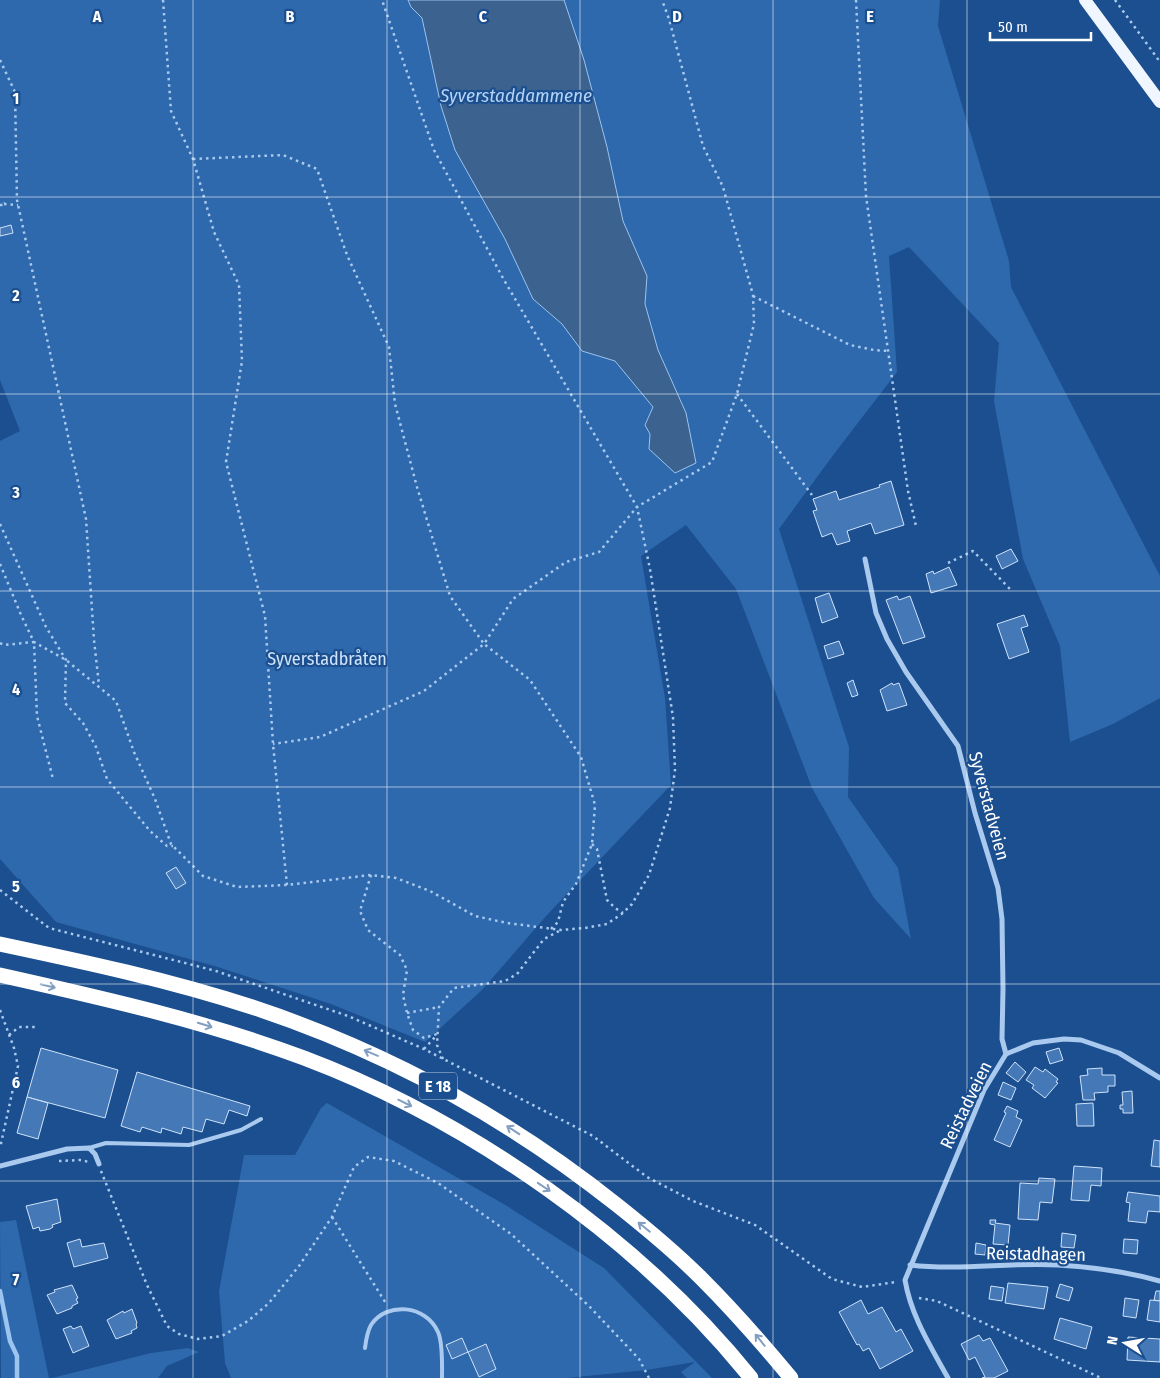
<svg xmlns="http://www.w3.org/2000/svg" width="1160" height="1378" viewBox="0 0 1160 1378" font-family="'Fira Sans Condensed',sans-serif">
	<rect width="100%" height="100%" fill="#1b4f8f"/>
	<g fill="#2e69ad">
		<path d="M0,0H408L411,7L422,18L441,106L455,150L505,239L533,299L562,324L582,351L615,361L653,407L645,424L650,434L649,449L696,463L686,413L658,350L645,304L647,276L623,221L607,147L584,60L564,0H940L938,26L1009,261L1011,287L1160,576V698L1113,724L1070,742L1060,646L1023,559L994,401L999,343L909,247L889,256L897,372L834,454L779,529L849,747L848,797L898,868L911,939L874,898L812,788L736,589L686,525L641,556L665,698L671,785L547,915L482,990L425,1042L331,1004L218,967L56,922L0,859V441L20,431L0,380Z"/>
		<path d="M327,1103L507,1206L604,1268L712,1378H687L681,1372L695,1362L647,1370L567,1378H231L225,1363L219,1291L244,1155H295L321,1108Z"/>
		<path d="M16,1220L49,1378H1L0,1222Z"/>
		<path d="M188,1348L199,1352L167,1366L158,1378H52L151,1353Z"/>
	</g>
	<path fill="#3c6290" stroke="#9cc4f0" d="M408,0H564L584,60L607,147L623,221L647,276L645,304L658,350L686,413L696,463L675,473L649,449L650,434L645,425L653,407L615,361L582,351L562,324L533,299L505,239L455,150L441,106L422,18L411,7Z"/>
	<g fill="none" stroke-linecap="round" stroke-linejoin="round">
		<path stroke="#9cc4f0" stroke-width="4.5" d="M0,1291L10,1341L17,1356V1378"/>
	</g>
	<g fill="#4478b7" stroke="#cfe3fa">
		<path d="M11,225L13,233L0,236V228Z"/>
		<path d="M891,481L904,525L875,534L871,523L847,531L850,541L837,545L832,533L822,537L813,511L817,510L813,499L836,491L839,500L880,487L879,485Z"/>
		<path d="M1011,549L1018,561L1002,569L996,556Z"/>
		<path d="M949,567L957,585L931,593L926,574L933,571L934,574Z"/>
		<path d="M829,593L838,617L822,623L815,598Z"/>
		<path d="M897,596L899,600L910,596L925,637L903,644L886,600Z"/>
		<path d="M1024,615L1028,626L1021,628L1029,652L1009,659L997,624Z"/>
		<path d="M839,641L844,654L828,659L824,646Z"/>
		<path d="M853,680L858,695L852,697L847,683Z"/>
		<path d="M892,683L893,685L899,683L907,705L887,711L880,690Z"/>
		<path d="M176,867L186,883L176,889L166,873Z"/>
		<path d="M41,1048L118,1070L105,1118L27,1097Z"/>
		<path d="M1059,1048L1063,1060L1050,1064L1046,1052Z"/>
		<path d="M1015,1062L1026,1072L1018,1082L1006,1073Z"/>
		<path d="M1035,1067L1043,1072L1045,1069L1058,1079L1056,1082L1058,1083L1045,1098L1032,1088L1034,1085L1026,1080Z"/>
		<path d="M1102,1068V1075H1115V1086H1108V1092L1094,1093L1095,1100H1083L1080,1076L1088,1075L1087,1069Z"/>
		<path d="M137,1072L250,1106L247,1116L229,1110L224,1124L206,1119L202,1132L183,1127L181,1134L162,1128L161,1133L142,1127L140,1132L121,1126Z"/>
		<path d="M1003,1082L1016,1088L1011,1100L998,1095Z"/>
		<path d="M1132,1091L1133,1113H1123V1109H1120V1105H1123L1122,1092Z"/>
		<path d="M27,1097L48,1103L38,1139L17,1133Z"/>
		<path d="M1093,1103L1094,1126H1077L1076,1104Z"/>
		<path d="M1007,1106L1018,1111L1016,1117L1022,1120L1010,1147L994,1140L1006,1113L1004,1112Z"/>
		<path d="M1154,1140L1160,1141V1167L1151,1166Z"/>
		<path d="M1074,1166L1102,1168L1101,1186L1091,1185L1089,1201L1071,1200Z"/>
		<path d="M1039,1178L1055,1179L1052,1203L1040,1202L1038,1220L1018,1219L1020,1183L1038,1184Z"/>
		<path d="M1128,1192L1160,1196V1212L1148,1211L1146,1223L1128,1221L1130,1203L1126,1202Z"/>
		<path d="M57,1199L61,1222L52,1225L53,1227L50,1229L40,1231L39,1227L33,1229L26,1206Z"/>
		<path d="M990,1220H996L995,1223L1010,1225L1008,1245L993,1244L995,1225L990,1224Z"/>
		<path d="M1062,1233L1076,1235L1074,1248L1061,1247Z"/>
		<path d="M80,1239L82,1247L104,1243L108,1258L74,1267L67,1243Z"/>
		<path d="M1124,1239L1138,1240L1137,1254L1123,1253Z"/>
		<path d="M976,1243L986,1245L985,1255L975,1254Z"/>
		<path d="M1008,1283L1048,1287L1044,1309L1005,1303Z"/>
		<path d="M1060,1284L1073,1288L1069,1301L1056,1297Z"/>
		<path d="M72,1285L78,1298L76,1299L78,1303L72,1306V1308L57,1314L47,1295L55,1292L54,1290Z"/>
		<path d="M991,1286L1004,1288L1002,1301L989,1299Z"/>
		<path d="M1156,1291H1160V1301L1154,1300Z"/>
		<path d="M1125,1298L1139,1300L1136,1318L1123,1316Z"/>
		<path d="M861,1300L868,1314L882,1307L896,1332L901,1329L913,1351L880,1369L869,1348L863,1351L859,1344L857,1345L839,1312Z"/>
		<path d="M1150,1300L1160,1301V1322L1147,1320Z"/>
		<path d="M132,1309L137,1323L136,1324L137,1328L131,1331L132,1333L116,1339L107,1320L123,1311L124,1313Z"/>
		<path d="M1060,1318L1092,1327L1086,1349L1054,1339Z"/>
		<path d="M71,1326L73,1329L81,1326L89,1346L73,1353L63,1329Z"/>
		<path d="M979,1335L983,1341L990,1338L1008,1371L994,1378H982L985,1377L975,1357L969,1360L961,1344Z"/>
		<path d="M1128,1337L1160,1339V1362L1127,1360Z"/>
		<path d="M462,1338L468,1352L452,1359L446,1345Z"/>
		<path d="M486,1344L496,1369L479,1377L468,1352Z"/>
	</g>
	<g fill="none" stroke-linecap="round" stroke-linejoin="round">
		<g stroke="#a9c9ee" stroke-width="2.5" stroke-dasharray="2.5 4" stroke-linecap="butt">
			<path d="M163,0L171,111L193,159L214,232L239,285L242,361L226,462L265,616L273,744L287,885"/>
			<path d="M856,0L866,196L908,491L916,526"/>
			<path d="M1115,0L1160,62"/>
			<path d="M0,60L15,92L17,200L86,519L94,640L99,685"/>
			<path d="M193,159L283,155L317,169L347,255L389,347L395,404L417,487L450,596L484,644L424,691L320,737L273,744"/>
			<path d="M4,204L18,205"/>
			<path d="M0,205H4V202"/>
			<path d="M753,296L850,345L874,350L889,351"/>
			<path d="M737,394L812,495"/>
			<path d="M0,524L46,627L66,660L65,703L83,723L96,747L107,779L150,831L167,846H173"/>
			<path d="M948,563L973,551L1010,589"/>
			<path d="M0,564L21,615L34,642L66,660L116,701L134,752L155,799L171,844L203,876L237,887L287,885L371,875L396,878L430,891L475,916L507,923L561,930L585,928L607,924L623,913L632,904L649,875L670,808L675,770L673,717L650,569L637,507L504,280L434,150L382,0"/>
			<path d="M0,643L4,645L34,642L37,716L53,779"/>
			<path d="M592,844L597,849L607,900L615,908L623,913"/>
			<path d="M371,875L360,911L368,930L400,955L407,970L403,995L407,1013L413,1030L424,1038L437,1034"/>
			<path d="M0,890L49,928L216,971L348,1016L424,1049L593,1136L647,1177L693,1201L755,1225L832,1279L862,1287L896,1282"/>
			<path d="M551,929L558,922L563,902L576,884L592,844L595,805L581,757L530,680L484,644L513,599L566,562L599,552L637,507L712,462L737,394L754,324L753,295L723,187L703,146L669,19L662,0"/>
			<path d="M0,1010L14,1048L18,1066L0,1148"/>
			<path d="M407,1013L439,1007"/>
			<path d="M9,1035L19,1027H37"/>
			<path d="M424,1049L437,1035"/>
			<path d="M443,1059L437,1045L439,1007L454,988L505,981L517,974L544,939L559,931"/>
			<path d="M59,1161L80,1160L89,1162"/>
			<path d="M101,1171L147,1285L167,1326L179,1334L198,1339L222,1336L248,1321L269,1303L299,1266L332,1217L354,1167L368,1157L394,1161L438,1183L511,1234L589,1306L639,1359L649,1378"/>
			<path d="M332,1217L387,1305"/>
			<path d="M919,1298L937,1301L1101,1378"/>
		</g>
		<g stroke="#a9c9ee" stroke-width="4">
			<path d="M89,1148L106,1143L189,1145L241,1130L261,1119"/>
			<path d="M365,1348C366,1340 367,1332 371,1325C387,1301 426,1305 438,1332C443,1343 442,1365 442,1378"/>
		</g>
		<g stroke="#a9c9ee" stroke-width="5">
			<path d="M865,559L876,613L887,639L906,672L958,746L975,813L998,888L1002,919L1003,989L1002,1039L1006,1054"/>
			<path d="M0,1166L67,1149L89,1148L95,1154L99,1164"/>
			<path d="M910,1265C960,1271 1009,1262 1058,1265C1092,1267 1128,1272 1160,1281"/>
			<path d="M948,1378C931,1347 911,1316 905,1280L984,1090L1006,1054L1033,1043L1064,1039L1081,1040L1119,1053L1160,1078"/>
		</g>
		<path stroke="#f0f6ff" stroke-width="12" d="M1085,0L1160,102"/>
		<g stroke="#fff" stroke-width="15">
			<path d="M0,944C85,962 169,980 252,1007C385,1051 508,1118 617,1205C646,1228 675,1252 701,1278C733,1310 762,1343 791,1378"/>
			<path d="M0,975C103,998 205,1021 304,1058C471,1121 639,1239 751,1378"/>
		</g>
	</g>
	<defs><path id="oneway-shaft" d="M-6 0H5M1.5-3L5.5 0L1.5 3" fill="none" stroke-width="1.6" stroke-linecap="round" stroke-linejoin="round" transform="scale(1.25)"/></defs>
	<g stroke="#829ec1">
		<use href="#oneway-shaft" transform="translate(48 986) rotate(13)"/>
		<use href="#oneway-shaft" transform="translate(205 1025) rotate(17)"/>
		<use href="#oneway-shaft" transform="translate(371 1053) rotate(-157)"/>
		<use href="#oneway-shaft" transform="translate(405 1103) rotate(26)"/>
		<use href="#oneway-shaft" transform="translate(513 1130) rotate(-147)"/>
		<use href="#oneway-shaft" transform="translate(544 1187) rotate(34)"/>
		<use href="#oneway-shaft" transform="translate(644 1227) rotate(-141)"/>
		<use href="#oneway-shaft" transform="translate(760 1340) rotate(-129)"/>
	</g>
	<path fill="none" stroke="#fff" stroke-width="1" stroke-opacity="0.55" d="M193,0V1378M387,0V1378M580,0V1378M773,0V1378M967,0V1378M0,197H1160M0,394H1160M0,591H1160M0,787H1160M0,984H1160M0,1181H1160"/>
	<g text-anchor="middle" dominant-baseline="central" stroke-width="4.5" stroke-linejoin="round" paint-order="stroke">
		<rect fill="#1b4f8f" stroke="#bbcadd" stroke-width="1" x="419" y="1072.5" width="38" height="27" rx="4"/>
		<g font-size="16" font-weight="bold" fill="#fff">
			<text x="438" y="1086">E 18</text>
		</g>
		<g font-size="18" fill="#cfe3fa" stroke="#1b4f8f">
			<text x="327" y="659">Syverstadbråten</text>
		</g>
		<g font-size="18" fill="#fff" stroke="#1b4f8f">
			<text transform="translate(989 806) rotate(75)">Syverstadveien</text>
			<text transform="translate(966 1105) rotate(-64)">Reistadveien</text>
			<text transform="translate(1036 1254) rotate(1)">Reistadhagen</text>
		</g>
		<g font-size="19" font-style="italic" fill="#b5d3f5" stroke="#1b4f8f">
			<text x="516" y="95">Syverstaddammene</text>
		</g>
	</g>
	<g font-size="16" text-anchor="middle" font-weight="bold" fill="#fff" stroke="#1b4f8f" stroke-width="4.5" stroke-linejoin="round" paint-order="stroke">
		<text x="97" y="22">A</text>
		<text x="290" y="22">B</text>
		<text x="483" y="22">C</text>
		<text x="677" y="22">D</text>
		<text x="870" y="22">E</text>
		<text x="16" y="104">1</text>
		<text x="16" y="301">2</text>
		<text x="16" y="498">3</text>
		<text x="16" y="695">4</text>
		<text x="16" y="892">5</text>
		<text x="16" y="1088">6</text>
		<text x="16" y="1285">7</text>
	</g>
	<g transform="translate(1125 1343) rotate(281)" stroke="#1b4f8f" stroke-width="4" paint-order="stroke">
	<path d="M0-4L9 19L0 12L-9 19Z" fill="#ffffff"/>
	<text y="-8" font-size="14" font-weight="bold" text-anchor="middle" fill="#ffffff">N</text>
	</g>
	<path d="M990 32v8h101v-8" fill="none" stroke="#ffffff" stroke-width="2.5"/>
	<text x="998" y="32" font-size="15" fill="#ffffff" stroke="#1b4f8f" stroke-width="4" paint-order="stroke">50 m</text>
</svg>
